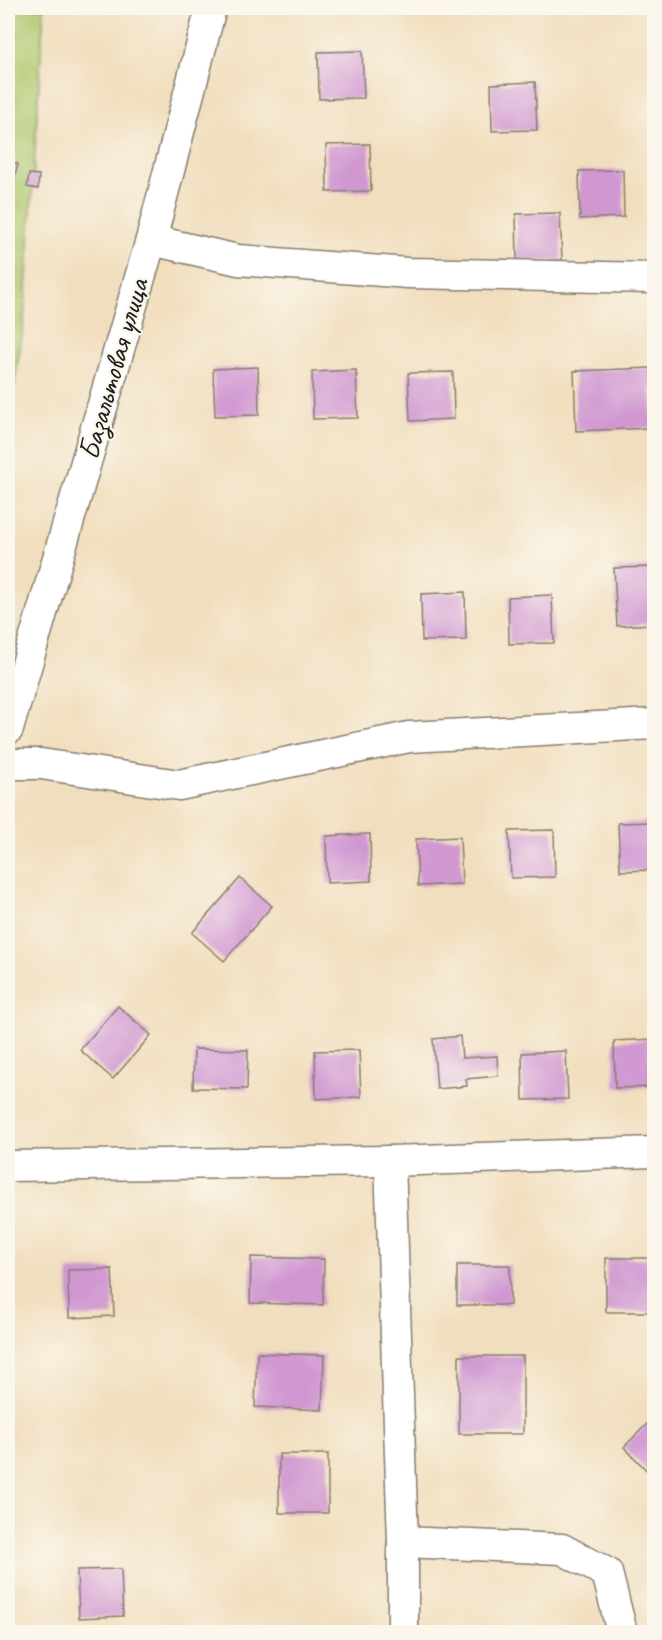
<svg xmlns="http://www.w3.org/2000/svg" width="662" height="1640" viewBox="0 0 662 1640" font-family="Caveat,sans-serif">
	<rect width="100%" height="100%" fill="#fbf7ec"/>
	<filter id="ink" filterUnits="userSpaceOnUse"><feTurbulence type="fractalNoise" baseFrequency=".0167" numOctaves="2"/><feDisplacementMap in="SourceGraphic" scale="12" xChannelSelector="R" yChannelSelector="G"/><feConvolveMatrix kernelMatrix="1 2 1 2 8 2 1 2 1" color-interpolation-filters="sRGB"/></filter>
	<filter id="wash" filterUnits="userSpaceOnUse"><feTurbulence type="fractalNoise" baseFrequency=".008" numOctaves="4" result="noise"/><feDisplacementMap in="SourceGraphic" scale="24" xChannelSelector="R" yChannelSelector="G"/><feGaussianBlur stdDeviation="1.35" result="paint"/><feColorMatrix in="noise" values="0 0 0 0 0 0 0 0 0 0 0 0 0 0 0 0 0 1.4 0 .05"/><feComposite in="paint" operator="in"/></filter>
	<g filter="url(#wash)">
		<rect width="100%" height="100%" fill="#f1debe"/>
		<path fill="#afc86e" stroke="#667245" stroke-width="1.5" d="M8,8H44L24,322L8,425Z"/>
		<g id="blocks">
			<g fill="#d097d1">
				<path d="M8,34L14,35L8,57Z"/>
				<path d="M362,51L364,98L319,99L318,52Z"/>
				<path d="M535,82L537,130L492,131L491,84Z"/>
				<path d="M370,144L371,191L327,192L326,145Z"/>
				<path d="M8,161L18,164L11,192L8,191Z"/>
				<path d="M623,170L624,217L580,219L579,171Z"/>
				<path d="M29,174L39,175L38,189L27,187Z"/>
				<path d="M560,213L562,260L517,262L516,214Z"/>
				<path d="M258,367L259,415L215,416L213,369Z"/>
				<path d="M651,368L653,428L576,431L574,371Z"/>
				<path d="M356,370L358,418L313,419L312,372Z"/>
				<path d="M453,372L454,419L410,421L408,373Z"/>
				<path d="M654,567V624L617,626L614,568Z"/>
				<path d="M465,592L466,640L422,641L421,594Z"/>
				<path d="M552,595L554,643L509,644L508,597Z"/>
				<path d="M654,822V870L620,871L618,823Z"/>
				<path d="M554,830L555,877L511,878L509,831Z"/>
				<path d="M370,834L371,881L327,883L326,836Z"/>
				<path d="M460,837L462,884L418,886L416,839Z"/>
				<path d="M240,878L272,906L224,961L192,933Z"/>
				<path d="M118,1006L151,1035L113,1079L80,1050Z"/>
				<path d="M460,1036L462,1058L497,1056L498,1076L466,1079L467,1086L437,1089L433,1039Z"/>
				<path d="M654,1039V1087L615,1088L614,1041Z"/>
				<path d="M194,1049L248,1050L247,1089L193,1088Z"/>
				<path d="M359,1050L361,1097L316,1099L315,1051Z"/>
				<path d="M566,1051L568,1099L523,1100L522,1053Z"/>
				<path d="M251,1257L324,1259L323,1305L250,1303Z"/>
				<rect x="606" y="1258" width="48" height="54"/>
				<rect x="457" y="1265" width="53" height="40"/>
				<path d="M112,1269L114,1316L69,1318L68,1270Z"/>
				<path d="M257,1353L324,1355L322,1410L255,1407Z"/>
				<rect x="459" y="1356" width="64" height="78"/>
				<path d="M654,1417V1478L624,1447Z"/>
				<rect x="279" y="1454" width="49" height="59"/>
				<path d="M121,1569L123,1616L79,1618L77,1570Z"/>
			</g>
		</g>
	</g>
	<g filter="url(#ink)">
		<use href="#blocks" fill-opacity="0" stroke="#867d6d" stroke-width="1.5"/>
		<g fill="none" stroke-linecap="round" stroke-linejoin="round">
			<defs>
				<g id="street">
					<path d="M151,240L238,260L408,273L654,278"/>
					<path d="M8,729L151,240L211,8"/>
					<path d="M8,764H41L179,785L409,737L654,724"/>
					<path d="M390,1161L403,1542V1632"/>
					<path d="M8,1166L390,1161L654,1152"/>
					<path d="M403,1542L562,1549L607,1573L622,1632"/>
				</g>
			</defs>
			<use href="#street" stroke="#867d6d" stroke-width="33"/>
			<use href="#street" stroke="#fff" stroke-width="30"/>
		</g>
	</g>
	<g text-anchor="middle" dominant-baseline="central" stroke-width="4.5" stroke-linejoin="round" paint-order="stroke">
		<g font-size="30" fill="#1c1c1c" stroke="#fbf7ec">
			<text transform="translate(113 369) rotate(-74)">Базальтовая улица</text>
		</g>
	</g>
	<rect width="662" height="1640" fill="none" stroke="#fbf7ec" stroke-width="30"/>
</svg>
